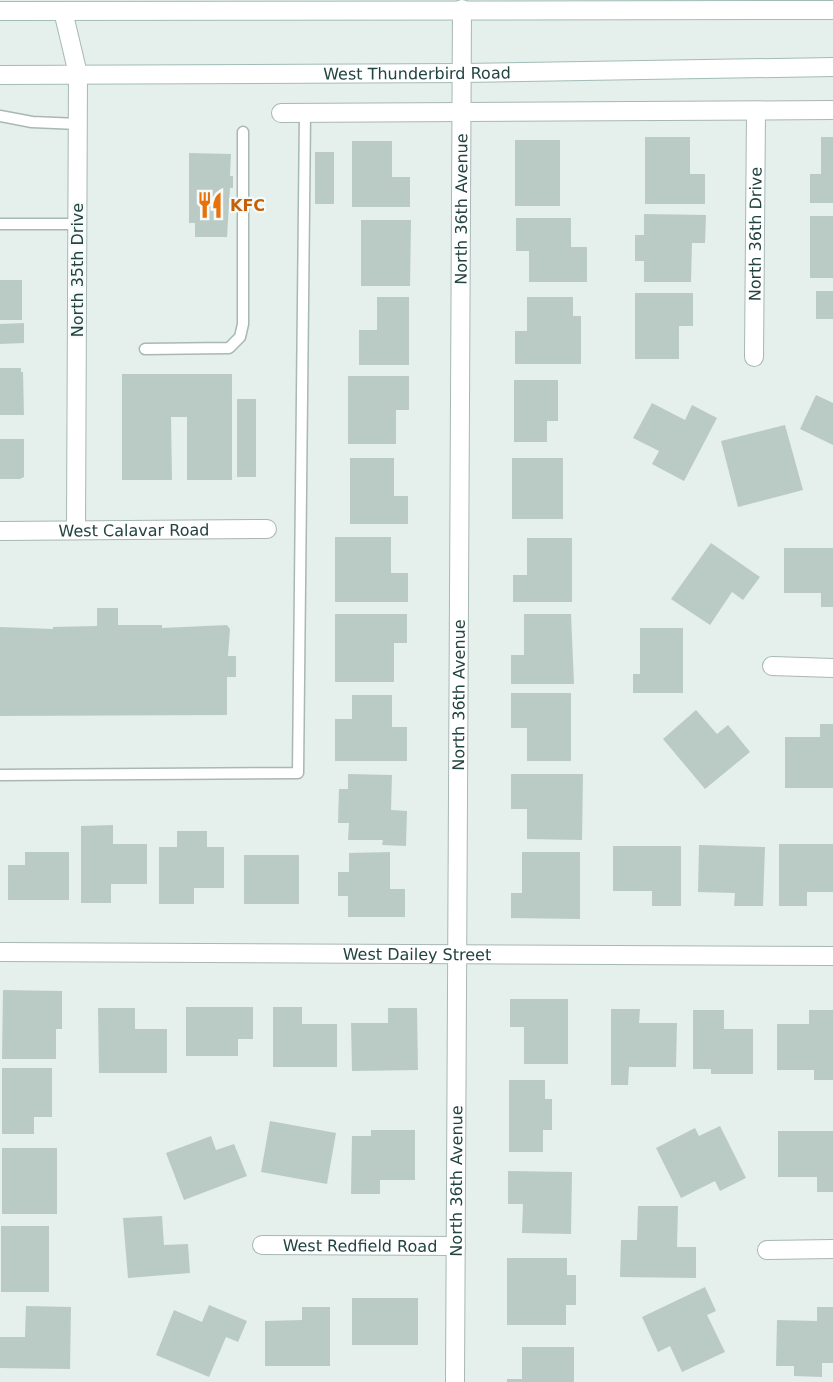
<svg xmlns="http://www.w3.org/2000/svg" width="833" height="1382" viewBox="0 0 833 1382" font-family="'DejaVu Sans',sans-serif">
	<rect width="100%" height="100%" fill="#e5efec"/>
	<g fill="#bacbc6">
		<path d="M645,137H690V174H705V204H645Z"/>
		<path d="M821,137H833V203H810V174H821Z"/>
		<rect x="515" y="140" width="45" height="66"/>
		<path d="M352,141H392V177H410V207H352Z"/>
		<rect x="315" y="152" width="19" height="52"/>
		<path d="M189,153L231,154L230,176H233V188H230L227,237H195V223H189Z"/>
		<path d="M644,214L706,215L705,243H692L691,282H644V261H635V235H644Z"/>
		<rect x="810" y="216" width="23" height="62"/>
		<path d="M516,218H571V247H587V282H529V251H516Z"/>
		<path d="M361,220H411L410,286H361Z"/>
		<rect x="0" y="280" width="22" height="40"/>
		<rect x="816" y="291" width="17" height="28"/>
		<path d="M635,293H693V326H679V359H635Z"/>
		<path d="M377,297H409V365H359V330H377Z"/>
		<path d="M527,297H573V316H581V364H515V331H527Z"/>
		<path d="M24,323V343L0,344V324Z"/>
		<path d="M0,368H21V372H23L24,415H0Z"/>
		<path d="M122,374H232V480H187V417H171L172,480H122Z"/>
		<path d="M348,376H409V410H396V444H348Z"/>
		<path d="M514,380H558V421H547V442H514Z"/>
		<path d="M816,395L833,403V445L800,429Z"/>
		<rect x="237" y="399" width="19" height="78"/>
		<path d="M652,403L685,420L692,405L717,418L684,481L652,464L659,451L633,438Z"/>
		<path d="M785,425L803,490L738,507L721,441Z"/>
		<path d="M0,439H24V477L20,479H0Z"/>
		<path d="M350,458H394V496H408V524H350Z"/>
		<rect x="512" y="458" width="51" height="61"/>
		<path d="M335,537H391V573H408V602H335Z"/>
		<path d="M527,538H572V602H513V575H527Z"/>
		<path d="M711,543L760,577L743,600L732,592L710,625L671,599Z"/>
		<path d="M784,548H833V607H821V593H784Z"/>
		<path d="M97,608H118V625H162V628L227,625L230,629L228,656H236V677H227V715L0,716V627L53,629V627L97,626Z"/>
		<path d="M335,614H407V643H394V682H335Z"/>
		<path d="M524,614H571L574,684H511V655H524Z"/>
		<path d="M640,628H683V693H633V674H640Z"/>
		<path d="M511,693H571V761H527V728H511Z"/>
		<path d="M352,695H392V727H407V761H335V719H352Z"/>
		<path d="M696,710L717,734L728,725L750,752L705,789L663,739Z"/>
		<path d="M820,724H833V788H785V737H820Z"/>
		<path d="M348,774L392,775L391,810L407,811L406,846L382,845L383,840H348L349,823H338L339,789H348Z"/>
		<path d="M511,774H583L582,840L527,839V809H511Z"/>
		<path d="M113,825V844H147V884H111V903H81V826Z"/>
		<path d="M177,831H207V847H224V888H194V904H159V847H177Z"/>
		<path d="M779,844H833V892H807V906H779Z"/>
		<path d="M699,845L765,847L763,906H734L735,893L698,892Z"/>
		<path d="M613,846H681V906H652V891H613Z"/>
		<path d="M25,852H69V900H8V865H25Z"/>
		<path d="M390,852V889H405V917H348V896H338V872H349V853Z"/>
		<path d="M522,852H580V919L511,918V893H522Z"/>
		<rect x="244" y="855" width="55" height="49"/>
		<path d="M3,990L62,991V1029H56V1059H2Z"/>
		<path d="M510,999H568V1064H524V1027H510Z"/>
		<path d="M186,1007H253V1039H238V1056H186Z"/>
		<path d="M273,1007H302V1024H337V1067H273Z"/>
		<path d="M98,1008H135V1029H167V1073H99Z"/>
		<path d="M388,1008H417L418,1070L352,1071L351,1023H388Z"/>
		<path d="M611,1009H640L639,1023H677L676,1067H629L628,1085H611Z"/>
		<path d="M693,1010H724V1029H753V1074H711V1069H693Z"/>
		<path d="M809,1010H833V1080H814V1070H777V1024H809Z"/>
		<path d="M2,1068H52V1117H34V1134H2Z"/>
		<path d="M509,1080H545V1099H552V1130H543V1152H509Z"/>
		<path d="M270,1121L336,1133L327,1184L261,1172Z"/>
		<path d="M720,1126L746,1178L720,1191L715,1181L681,1198L656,1148L695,1128L699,1136Z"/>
		<path d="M371,1130H415V1180H380V1194H351L352,1136H371Z"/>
		<path d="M778,1131H833V1192H817V1177H778Z"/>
		<path d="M211,1136L216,1150L234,1144L247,1176L184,1200L166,1153Z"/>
		<rect x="2" y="1148" width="55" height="66"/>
		<path d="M508,1171L572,1172L571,1234L522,1233L523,1204H508Z"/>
		<path d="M638,1206H678L677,1247H696V1278L620,1277L621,1240H637Z"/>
		<path d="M162,1216L164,1245L188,1244L190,1273L128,1278L123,1218Z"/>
		<rect x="1" y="1226" width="48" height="66"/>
		<path d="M507,1258H567V1275H576V1305H566V1325H507Z"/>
		<path d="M705,1287L716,1311L707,1315L725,1352L682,1372L670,1346L658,1352L642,1317Z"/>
		<rect x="352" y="1298" width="66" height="47"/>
		<path d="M209,1305L247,1321L238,1342L226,1337L209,1377L156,1355L174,1310L202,1322Z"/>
		<path d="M26,1306L71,1307L70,1369L0,1368V1337H25Z"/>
		<path d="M302,1307H330V1366H265V1321L302,1320Z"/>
		<path d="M817,1307H833V1363H822V1377L794,1376V1366H776L777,1320L817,1321Z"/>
		<path d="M522,1347H574V1382H507V1379H522Z"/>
	</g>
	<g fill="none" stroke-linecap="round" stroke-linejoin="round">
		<defs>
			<g id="lane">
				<path d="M0,116L32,122L78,124"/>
				<path d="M0,224H77"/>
				<path d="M145,349L229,348L240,337L243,324V132"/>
				<path d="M0,775L298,773L305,113"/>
			</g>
			<g id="street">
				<path d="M63,11L78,74L76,530"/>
				<path d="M281,113L833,110"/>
				<path id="s1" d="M754,357L756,111"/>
				<path id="s2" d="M0,531L267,529"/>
				<path d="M772,666L833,668"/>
				<path id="s3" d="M0,952L833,956"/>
				<path id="s4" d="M262,1245L456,1246"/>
				<path d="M767,1250L833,1249"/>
				<path id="s5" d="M455,1382L462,9"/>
			</g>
			<g id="secondary">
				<path d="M0,11L833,10"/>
				<path id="s6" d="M0,75L463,73L833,67"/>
			</g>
		</defs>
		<use href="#lane" stroke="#a7b8b5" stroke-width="13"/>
		<use href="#street" stroke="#a7b8b5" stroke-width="20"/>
		<use href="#secondary" stroke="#a2bcb8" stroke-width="20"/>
		<use href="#lane" stroke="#fff" stroke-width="10"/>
		<use href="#street" stroke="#fff" stroke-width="18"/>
		<use href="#secondary" stroke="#fff" stroke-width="18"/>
	</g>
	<defs>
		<symbol id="restaurant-bare" viewBox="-9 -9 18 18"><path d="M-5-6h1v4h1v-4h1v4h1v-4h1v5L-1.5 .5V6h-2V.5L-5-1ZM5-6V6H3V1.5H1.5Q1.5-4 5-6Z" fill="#e8710a" stroke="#f6fbf9" stroke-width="2.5" paint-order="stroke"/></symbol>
	</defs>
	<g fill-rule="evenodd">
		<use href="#restaurant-bare" x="191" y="186" width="38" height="38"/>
	</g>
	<g text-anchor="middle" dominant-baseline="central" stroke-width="4.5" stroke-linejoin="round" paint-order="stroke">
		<g font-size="16" fill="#224440" stroke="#f6fbf9">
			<text stroke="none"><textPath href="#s6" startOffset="417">West Thunderbird Road</textPath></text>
			<text stroke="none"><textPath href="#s5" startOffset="1173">North 36th Avenue</textPath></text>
			<text stroke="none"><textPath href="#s1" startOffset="123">North 36th Drive</textPath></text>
			<text transform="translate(77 270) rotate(-90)">North 35th Drive</text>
			<text stroke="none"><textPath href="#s2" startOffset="134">West Calavar Road</textPath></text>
			<text stroke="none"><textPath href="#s5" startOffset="687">North 36th Avenue</textPath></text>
			<text stroke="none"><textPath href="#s3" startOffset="417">West Dailey Street</textPath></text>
			<text stroke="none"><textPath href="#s5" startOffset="201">North 36th Avenue</textPath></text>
			<text stroke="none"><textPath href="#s4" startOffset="98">West Redfield Road</textPath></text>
		</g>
		<g font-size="16" font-weight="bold" fill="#c56008" stroke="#f6fbf9" text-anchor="start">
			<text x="230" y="205">KFC</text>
		</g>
	</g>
</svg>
